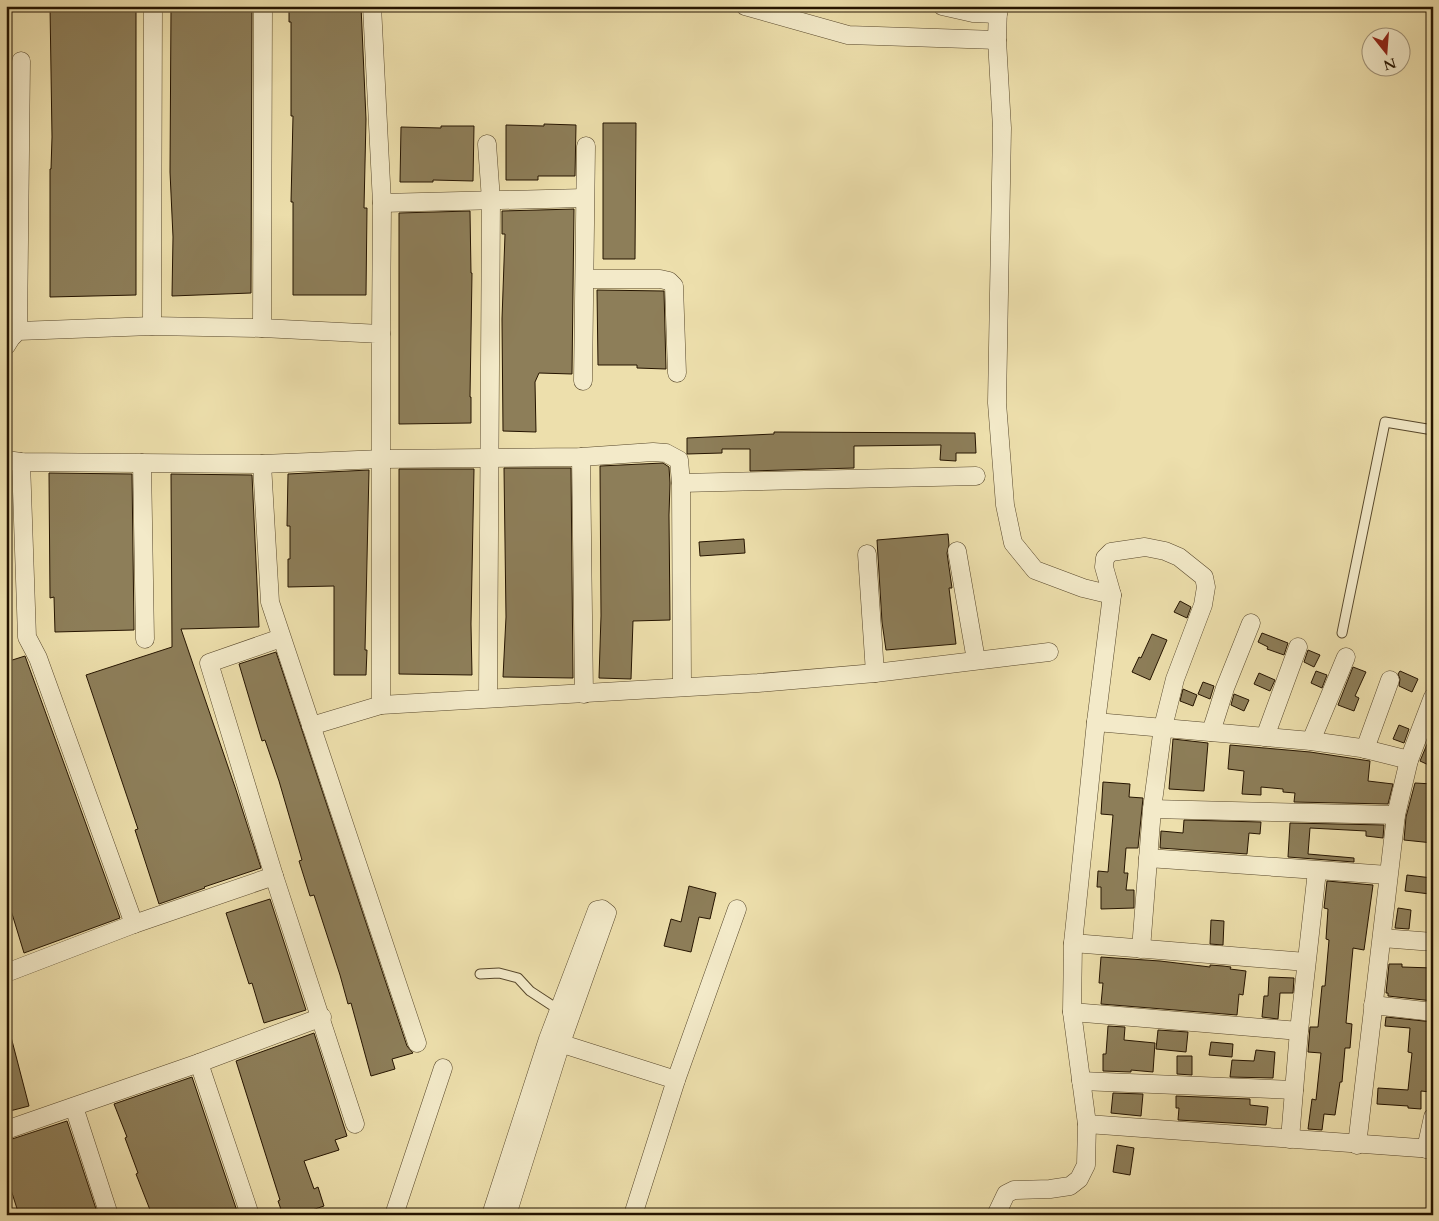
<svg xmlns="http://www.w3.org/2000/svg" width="1439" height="1221" viewBox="0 0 1439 1221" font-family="Cardo,serif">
	<rect width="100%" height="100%" fill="#eddfac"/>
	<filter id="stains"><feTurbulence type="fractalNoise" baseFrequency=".004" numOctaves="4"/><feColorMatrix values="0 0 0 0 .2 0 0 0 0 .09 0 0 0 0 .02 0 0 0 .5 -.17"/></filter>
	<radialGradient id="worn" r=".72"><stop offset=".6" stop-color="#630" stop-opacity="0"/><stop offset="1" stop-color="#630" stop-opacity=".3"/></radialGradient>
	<g fill="#8d7e59" stroke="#251400">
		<path d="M50,6H136V295L50,297V169H51L52,137Z"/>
		<path d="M252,6L251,293L172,296L173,237L170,172L171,9Z"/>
		<path d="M289,6H361L366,119L364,208H367L366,295H293V202H291L293,116H291V22H289Z"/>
		<path d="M603,123H636L635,259H603Z"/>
		<path d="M544,124L576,125L575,176H538V180H506V125L544,126Z"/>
		<path d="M441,126H474L473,181L433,180V182H400L401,127L441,128Z"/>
		<path d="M574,209L572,374L539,373L535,382L536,432L503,431L502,319L505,234H502V211Z"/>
		<path d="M470,211L471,273H472L470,397H471V423L399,424V213Z"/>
		<path d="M597,290L664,291L666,369L637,368V365H598Z"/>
		<path d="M774,432L975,433L976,453H956V461L940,460L941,445L854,446V468L750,471V449H722V453L687,454V438L774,434Z"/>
		<path d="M663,463L669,467L670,483L669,515L670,620L633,621L631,679L599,678L601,616L600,466Z"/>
		<path d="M504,468H571L573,678L503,677L506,617Z"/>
		<path d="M399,469H474L471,624L472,675L399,674Z"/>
		<path d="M369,470L365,650H367L366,675H334V586L288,587V559H290V526H287L288,474Z"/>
		<path d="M49,473L132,474L134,630L55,632L54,597L50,598Z"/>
		<path d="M171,474L252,475L259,627L181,629L236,790L261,868L204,887L205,888L159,904L135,830L138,829L86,675L172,647Z"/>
		<path d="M948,534L949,545L947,553L952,588H949L956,644L886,650L882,622L877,540Z"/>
		<path d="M744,539L745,553L700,556L699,542Z"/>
		<path d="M1180,601L1191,607L1187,618L1174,612Z"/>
		<path d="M1262,633L1288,643L1284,655L1267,649L1268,647L1258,642Z"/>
		<path d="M1152,634L1167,640L1150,680L1132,672L1139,657L1141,658Z"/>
		<path d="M1308,650L1320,655L1314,667L1304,662Z"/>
		<path d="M276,652L407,1046L413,1053L392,1059L395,1069L371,1076L351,1003L348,1004L340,975L314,895L310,896L299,861L302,860L279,781L265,740L262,741L239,664Z"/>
		<path d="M25,656L120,918L24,953L6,894V662Z"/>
		<path d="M1353,667L1366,672L1355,696L1359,698L1354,711L1338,705Z"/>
		<path d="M1316,671L1327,675L1322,688L1311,683Z"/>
		<path d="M1400,671L1418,679L1412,692L1399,686L1400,679L1398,674Z"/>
		<path d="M1259,673L1275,680L1270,691L1254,684Z"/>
		<path d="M1203,682L1214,686L1210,699L1198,694Z"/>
		<path d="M1183,689L1197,695L1193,706L1180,701Z"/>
		<path d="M1234,694L1249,700L1244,711L1231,705Z"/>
		<path d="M1399,725L1409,729L1404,743L1393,739Z"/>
		<path d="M1433,730V767L1420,761Z"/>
		<path d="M1173,739L1208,743L1204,791L1169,789Z"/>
		<path d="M1230,745L1310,752L1370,761L1368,781L1393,784L1388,804L1294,802L1295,793L1283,792V789L1261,787V795L1242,794L1244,771L1228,769Z"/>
		<path d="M1103,782L1130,784L1129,797L1143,798L1138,848H1126L1124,873H1128L1126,890H1134V908L1101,909V887H1097L1098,871L1108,872L1113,815L1101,814Z"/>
		<path d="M1415,783L1433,784V843L1404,840L1406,817Z"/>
		<path d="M1184,820L1261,822L1260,834L1249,833L1247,854L1160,848L1161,831L1183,833Z"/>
		<path d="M1290,823L1384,825L1383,838L1366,836V831L1310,828L1308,854L1354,858V862L1288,857Z"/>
		<path d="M1407,875L1432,878L1430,894L1405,891Z"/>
		<path d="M1327,881L1373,885L1364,950L1353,948L1346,1023L1352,1024L1350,1048H1345L1342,1082H1340L1335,1115L1324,1114L1322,1130L1308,1129L1312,1099L1316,1100L1321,1053L1308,1052L1310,1027H1318L1322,986H1325L1329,940L1326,939L1328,909L1324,908Z"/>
		<path d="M689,886L716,893L710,919L699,917L691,952L664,946L671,919L681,922Z"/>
		<path d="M270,899L306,1010L264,1023L252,983L249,984L226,913Z"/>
		<path d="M1398,908L1411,910L1409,929L1395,928Z"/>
		<path d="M1211,920L1224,921L1223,945L1210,944Z"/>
		<path d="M1101,957L1160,961L1210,967V965L1223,966L1231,967L1230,969L1246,971L1243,995L1239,994L1237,1015L1101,1004L1103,983H1099Z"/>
		<path d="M1389,964H1402V967L1433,968V1001L1388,996V993H1386Z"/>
		<path d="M1269,977L1294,978L1293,993H1280L1278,1019L1262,1017L1264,996H1268Z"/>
		<path d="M1386,1017L1433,1022L1431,1092L1421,1091V1109L1408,1108V1106L1377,1104L1378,1088L1408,1090L1412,1053L1408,1052L1410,1028L1385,1026Z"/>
		<path d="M1108,1026L1125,1027L1124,1040L1155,1043L1153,1072L1131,1070V1072L1103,1071V1054H1106Z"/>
		<path d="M1158,1030L1188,1032L1186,1052L1156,1049Z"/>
		<path d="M10,1033L29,1106L6,1112V1034Z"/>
		<path d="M314,1033L347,1136L335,1140L339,1150L304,1161L314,1189L318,1187L324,1206L297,1215H283L278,1201L280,1200L236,1061Z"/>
		<path d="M1211,1042L1233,1044L1232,1057L1209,1055Z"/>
		<path d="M1256,1050L1275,1052L1273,1078L1230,1077L1232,1060L1254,1061Z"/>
		<path d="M1177,1056H1192V1075L1177,1074Z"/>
		<path d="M192,1077L238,1214L235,1215H152L136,1174L138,1173L125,1138L127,1137L114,1104Z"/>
		<path d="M1113,1093L1143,1094L1141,1116L1111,1113Z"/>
		<path d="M1176,1096L1250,1099V1105L1268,1107L1266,1125L1178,1120L1179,1108H1176Z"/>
		<path d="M67,1121L98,1215H19L6,1174V1141Z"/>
		<path d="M1117,1145L1134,1148L1130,1175L1113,1172Z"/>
	</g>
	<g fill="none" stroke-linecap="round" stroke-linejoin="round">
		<defs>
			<g id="lane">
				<path d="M1342,633L1385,422L1433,430"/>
				<path d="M480,974L499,973L518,978L530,991L559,1010"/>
			</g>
			<g id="street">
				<path d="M372,6L382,203L381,334"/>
				<path d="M745,6L848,35L997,40"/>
				<path d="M942,6L973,13L998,14"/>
				<path d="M998,6L997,40L1002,128L997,403L1005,505L1013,543L1035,570L1083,588L1112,595"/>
				<path d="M487,144L491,200L488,698"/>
				<path d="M382,203L584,198"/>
				<path d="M585,279H660L669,281L674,286L677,373"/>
				<path d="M152,326L153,6"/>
				<path d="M262,328L263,6"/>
				<path d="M18,331L21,61"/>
				<path d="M6,346L11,338L18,331L152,326L262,328L381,334V705"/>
				<path d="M583,381L586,146"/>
				<path d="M581,457L584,694"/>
				<path d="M6,460L21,462L262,464L382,459L581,457L653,452L666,453L679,460L681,483L682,686"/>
				<path d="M21,462L27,637L38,658L134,924"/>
				<path d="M142,463L145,639"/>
				<path d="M262,464L270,602L417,1043"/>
				<path d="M681,483L976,476"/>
				<path d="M957,551L976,660"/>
				<path d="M867,554L875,673"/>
				<path d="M281,638L209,663L274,876L355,1124"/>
				<path d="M1096,722L1311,741L1361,748L1409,760"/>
				<path d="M311,726L381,705L758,683L875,673L1049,652"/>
				<path d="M1211,732L1225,688L1251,623"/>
				<path d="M1265,737L1298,647"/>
				<path d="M1311,741L1346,657"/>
				<path d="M1365,749L1390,680"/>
				<path d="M1152,809L1396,815"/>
				<path d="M1148,858L1388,875"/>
				<path d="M1382,938L1433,942"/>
				<path d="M1073,943L1306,962"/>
				<path d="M6,973L134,924L274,876"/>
				<path d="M1373,1005L1433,1012"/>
				<path d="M1072,1012L1299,1031"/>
				<path d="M550,1040L676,1080"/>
				<path d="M199,1063L250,1215"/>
				<path d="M1081,1081L1294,1090"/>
				<path d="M74,1107L109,1215"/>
				<path d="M1087,1124L1433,1149"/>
				<path d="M6,1130L199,1063L322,1017"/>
				<path d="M1290,1139L1299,1031L1317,871"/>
				<path d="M1357,1145L1396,815L1409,760L1433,697"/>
				<path d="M1426,1149L1433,1117"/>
				<path d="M394,1215L443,1068"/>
				<path d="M491,1215L548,1039L597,910L602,909L607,913L561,1043L507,1215"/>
				<path d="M633,1215L676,1080L737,909"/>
				<path d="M996,1215L1006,1194L1014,1190L1050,1189L1070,1186L1079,1179L1086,1165L1087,1124L1072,1012L1073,943L1096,722L1112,595L1104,567L1105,558L1111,552L1145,547L1165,551L1179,557L1204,577L1206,587L1203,605L1175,679L1163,727L1152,809L1141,949"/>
			</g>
		</defs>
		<use href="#lane" stroke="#57472b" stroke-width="11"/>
		<use href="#street" stroke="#57472b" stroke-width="19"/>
		<use href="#lane" stroke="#f3eac9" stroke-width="9"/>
		<use href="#street" stroke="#f3eac9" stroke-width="18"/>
	</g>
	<rect width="1439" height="1221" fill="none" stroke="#eddfac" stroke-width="25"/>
	<rect x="8" y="8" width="1424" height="1206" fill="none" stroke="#251400" stroke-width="2.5"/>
	<rect x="12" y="12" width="1414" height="1196" fill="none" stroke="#251400"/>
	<g transform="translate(1386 52) rotate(163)"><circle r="24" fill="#f3eac9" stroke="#a19479"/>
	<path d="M0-4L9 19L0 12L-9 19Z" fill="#8f2418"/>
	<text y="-8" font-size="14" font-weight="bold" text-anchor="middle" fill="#251400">N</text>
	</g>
	<rect width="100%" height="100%" filter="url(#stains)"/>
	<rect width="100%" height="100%" fill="url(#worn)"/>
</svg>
